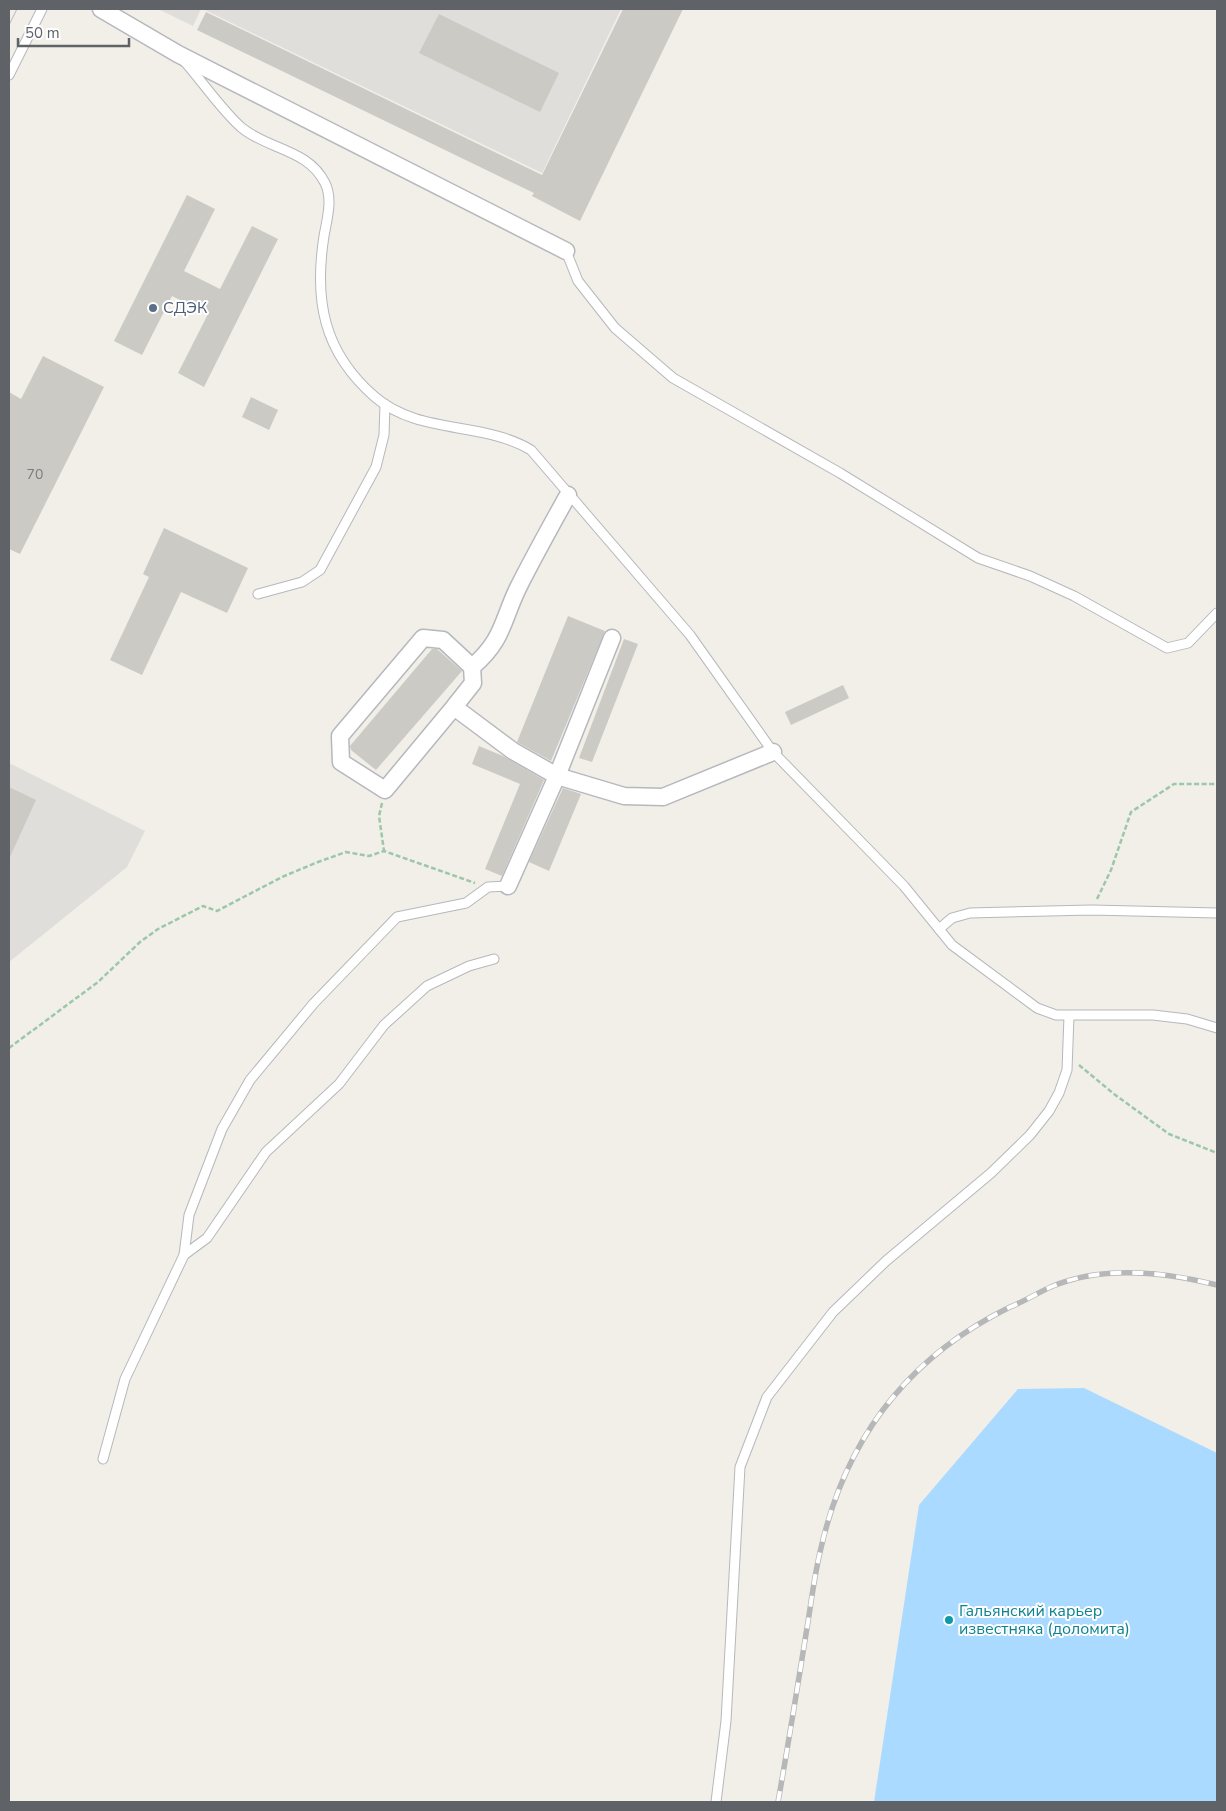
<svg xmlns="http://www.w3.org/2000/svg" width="1226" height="1811" viewBox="0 0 1226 1811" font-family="'Nunito Sans',sans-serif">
	<rect width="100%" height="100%" fill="#f1efe8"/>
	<g fill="#e0deda">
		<path d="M158,9H201L193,26Z"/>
		<path d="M203,9H621L542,173Z"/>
		<path d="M9,763L145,831L127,867L9,962Z"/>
	</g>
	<path fill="#aadaff" d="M1084,1388L1217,1453V1802H874L919,1505L1018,1389Z"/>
	<g fill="#cccac5">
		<path d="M623,9H683L580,221L532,196L534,193L197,30L206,12L542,175Z"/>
		<path d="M439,14L559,73L540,112L419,53Z"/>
		<path d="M187,195L215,209L184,271L220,289L252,226L278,239L204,387L178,373L208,314L172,296L142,355L114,341Z"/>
		<path d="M43,356L104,387L20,554L9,549V392L21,399Z"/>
		<path d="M251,397L278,410L269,430L242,417Z"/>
		<path d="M164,528L248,568L227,613L181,592L142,675L110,660L149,577L143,574Z"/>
		<path d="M568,616L605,631L551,761L517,742Z"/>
		<path d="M624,639L638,644L592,762L579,758Z"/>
		<path d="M432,649H437L462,671L376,770L351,750L350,746Z"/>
		<path d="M843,685L849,698L791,725L785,712Z"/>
		<path d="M479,746L503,756L544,780L502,876L485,869L520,784L472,764Z"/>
		<path d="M9,787L36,800L9,859Z"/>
		<path d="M563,788L581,794L549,871L529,862Z"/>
	</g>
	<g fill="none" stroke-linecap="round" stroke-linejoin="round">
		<defs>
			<g id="lane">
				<path d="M185,62C202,81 223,112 242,128C269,150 308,149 325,183C333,199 327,219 324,236C314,300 323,352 375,397C419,435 483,421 531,450L690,635L773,752L904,886L952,945L1037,1008L1056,1015H1153L1187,1019L1217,1028"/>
				<path d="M9,75L42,9"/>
				<path d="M566,251L578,281L615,328L673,378L840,473L978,558L1030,576L1074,596L1167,648L1188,643L1217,613"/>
				<path d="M258,594L302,582L320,570L376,467L384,435L385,404"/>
				<path d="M939,929L952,918L970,913L1092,910L1217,913"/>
				<path d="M184,1255L207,1238L266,1152L339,1084L384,1025L427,986L469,966L494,959"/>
				<path d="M103,1459L125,1379L184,1255L189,1215L222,1129L250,1080L314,1003L397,917L466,903L488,887L508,886"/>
				<path d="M716,1802L726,1721L740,1467L767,1397L833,1312L886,1261L991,1173L1030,1135L1049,1111L1059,1093L1067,1070L1069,1016"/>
			</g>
			<g id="street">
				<path d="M101,9L178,54L566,251"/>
				<path d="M472,667C503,641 502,621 518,588C534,556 551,526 568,495"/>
				<path d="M454,707L385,790L341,762L340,736L423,638L443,640L472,667L473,683L454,707L513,751L557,776L612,638"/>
				<path d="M508,886L557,776L624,796L663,797L773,752"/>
			</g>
		</defs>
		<use href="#lane" stroke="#b5b8bc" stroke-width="11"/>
		<use href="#street" stroke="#b5b8bc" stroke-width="19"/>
		<g stroke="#9cc7a9" stroke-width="2.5" stroke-dasharray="5 2.5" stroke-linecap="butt">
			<path d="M382,803L379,816L384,851"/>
			<path d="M1097,899L1111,870L1131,812L1174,784H1217"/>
			<path d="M9,1048L98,982L140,942L158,929L203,906L217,911L282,877L318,862L346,852L369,856L384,851L475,883"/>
			<path d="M1079,1065L1114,1094L1169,1134L1217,1153"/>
		</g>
		<use href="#lane" stroke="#fff" stroke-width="9"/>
		<use href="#street" stroke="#fff" stroke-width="16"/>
		<path stroke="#b6b7b8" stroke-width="1" d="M9,25L17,9"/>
		<defs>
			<path id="rail" d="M778,1802C788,1746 797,1690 806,1634C811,1605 814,1576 821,1548C846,1438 908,1357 1010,1307C1025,1301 1039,1292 1053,1286C1104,1265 1165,1272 1217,1285"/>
		</defs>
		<use href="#rail" stroke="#b6b7b8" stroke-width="5.5"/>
		<use href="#rail" stroke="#fff" stroke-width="4" stroke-dasharray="11" stroke-linecap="butt"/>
	</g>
	<circle fill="#5c6f8a" stroke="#fff" stroke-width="2" cx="153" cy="308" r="5"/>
	<circle fill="#0f9aa8" stroke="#fff" stroke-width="2" cx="949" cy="1620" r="5"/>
	<g text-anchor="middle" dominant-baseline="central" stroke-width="4" stroke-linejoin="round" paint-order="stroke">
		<g font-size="14" fill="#7a7d7f">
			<text x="35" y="474">70</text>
		</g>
		<g font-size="16" fill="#4e5e75" stroke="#fff" text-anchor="start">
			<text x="163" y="308">СДЭК</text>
		</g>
		<g font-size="16" fill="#0d838f" stroke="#fff" text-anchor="start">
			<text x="959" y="1611">Гальянский карьер<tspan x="959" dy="18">известняка (доломита)</tspan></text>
		</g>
	</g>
	<rect width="1226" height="1811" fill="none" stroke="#5f6368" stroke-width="20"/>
	<path d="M18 38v8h111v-8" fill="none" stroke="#5f6368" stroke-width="2.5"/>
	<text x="25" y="38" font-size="15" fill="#5f6368" stroke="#ffffff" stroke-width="4" paint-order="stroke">50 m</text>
</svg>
